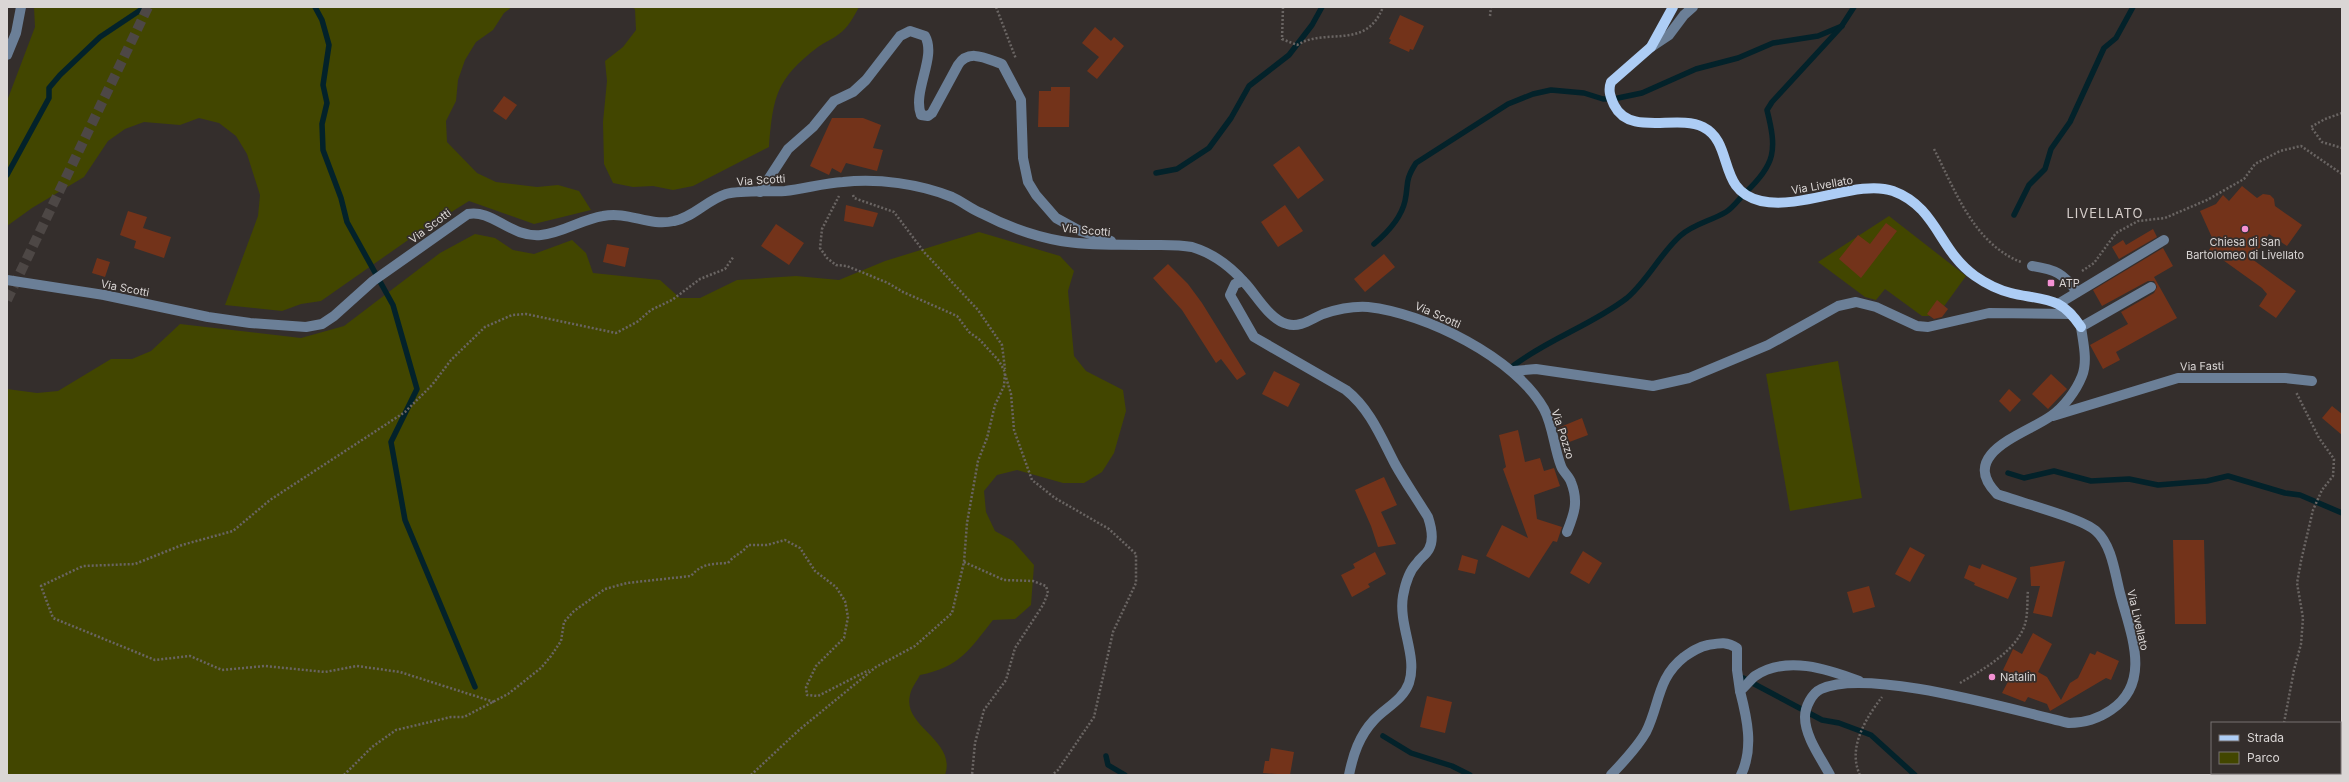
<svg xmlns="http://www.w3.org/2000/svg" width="2349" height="782" viewBox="0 0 2349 782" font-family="Inter,sans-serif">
	<rect width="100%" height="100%" fill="#342e2c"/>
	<g fill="#424600">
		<path d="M34,7H512L504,13L493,30L476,42L465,60L458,80L456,101L446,121L447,142L477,173L496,182L537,187L558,185L579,191L591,210L534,224L469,201L421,231L321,301L301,304L282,311L225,305L258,216L260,195L247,154L236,136L219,123L199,118L180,125L144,122L125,129L108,141L84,177L32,208L7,226V101L35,27Z"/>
		<path d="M631,7H859C854,16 848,28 839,34C833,39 825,42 818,47C776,79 773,97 769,147L693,186L673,190L653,186L633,187L613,183L604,164L603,122L607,81L605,61L623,47L636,30L635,9Z"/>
		<path d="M1889,216L1966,276L1937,316H1922L1885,289L1876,300L1865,297L1818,262Z"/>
		<path d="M979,232L1060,256L1074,271L1068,291L1074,356L1086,371L1123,390L1126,411L1114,453L1102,472L1084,483H1063L1017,470L997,475L984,491L986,512L995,531L1013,541L1034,565L1031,605L1015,619L993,620C969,650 960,667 920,675C917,681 911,688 910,695C902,727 957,740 945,775H7V389L37,393L58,391L111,359H132L151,351L180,324L301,338L344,326L440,253L475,234L495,238L513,250L534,254L572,240L586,253L593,273L660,280L680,298H700L737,280L796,276L839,280L885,261Z"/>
		<path d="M1838,361L1862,498L1790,511L1766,374Z"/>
	</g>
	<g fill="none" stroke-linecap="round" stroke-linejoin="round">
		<g stroke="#03222a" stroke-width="5.5">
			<path d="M315,7L322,20L329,45L323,85L327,103L322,124L323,150L341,198L347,222L393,305L417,389L391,442L405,520L475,687"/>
			<path d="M1156,173L1177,169L1209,148L1231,118L1249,86L1289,55L1312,25L1322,7"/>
			<path d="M7,175L49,98V88L60,75L100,37L145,7"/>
			<path d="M2014,215L2029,185L2045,169L2051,149L2070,122L2104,48L2116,38L2133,7"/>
			<path d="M1374,244C1387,233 1401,219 1405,201C1409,183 1404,182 1416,163L1508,104L1533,94L1551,90L1584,93L1603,99L1618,98L1642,93L1696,69L1738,58L1773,43L1818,36L1842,26"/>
			<path d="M1513,366C1548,339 1592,325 1627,298C1648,280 1660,254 1680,236C1693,224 1711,221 1726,212C1733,208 1739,199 1745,193C1776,164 1777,150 1767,110L1772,102L1841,27L1854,7"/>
			<path d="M2008,473L2024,478L2054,471L2091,481L2129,479L2158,485L2207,481L2228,476L2285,493L2300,495L2342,513"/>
			<path d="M1743,678L1822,720L1839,723L1871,735L1915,775"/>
			<path d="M1383,736L1411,753L1452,766L1470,775"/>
			<path d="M1106,756L1108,765L1125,775"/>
		</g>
	</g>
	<g fill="#73331a">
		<path d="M1400,15L1424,26L1413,50L1410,49L1409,52L1389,43L1391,40L1389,39Z"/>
		<path d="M1095,27L1111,41L1114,37L1124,46L1097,79L1087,71L1099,57L1082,43Z"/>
		<path d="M1051,87H1070L1069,127H1038L1039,91H1051Z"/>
		<path d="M504,96L517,105L506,120L493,111Z"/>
		<path d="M832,118H863L881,125L873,148L883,150L877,171L846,163L841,173L832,168L829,175L810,166Z"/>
		<path d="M1299,146L1324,180L1298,199L1273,165Z"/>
		<path d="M2242,186L2257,198L2263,194L2270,195L2274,199L2275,206L2302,225L2287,246L2269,234L2252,259L2296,291L2276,318L2259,306L2267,294L2262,288L2209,250L2214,242L2200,211L2216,204L2223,195L2229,201Z"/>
		<path d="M846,205L878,213L873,227L844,221Z"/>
		<path d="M1285,205L1303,231L1278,247L1261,222Z"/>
		<path d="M128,211L147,217L143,228L171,237L164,258L134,248L136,241L120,235Z"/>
		<path d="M1886,223L1897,231L1861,278L1839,259L1858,235L1870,244Z"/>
		<path d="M776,224L804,243L789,265L761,246Z"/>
		<path d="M2153,229L2157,237L2119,259L2112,247L2123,240L2126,245Z"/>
		<path d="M607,244L629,248L625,267L603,262Z"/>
		<path d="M2163,248L2173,266L2154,277L2177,318L2116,352L2120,360L2103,369L2090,345L2128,324L2121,312L2154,293L2157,287L2154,281H2148L2102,306L2093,290Z"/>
		<path d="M1384,254L1395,267L1365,292L1354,279Z"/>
		<path d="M97,258L110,262L105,277L92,273Z"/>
		<path d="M1168,264L1188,284L1202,303L1246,374L1237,380L1221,359L1216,363L1182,310L1153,278Z"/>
		<path d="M1937,300L1948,309L1942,317L1934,319L1927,314Z"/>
		<path d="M1274,371L1300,384L1288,407L1262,394Z"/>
		<path d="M2051,374L2067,389L2048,409L2032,394Z"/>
		<path d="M2009,389L2021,400L2010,412L1999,401Z"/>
		<path d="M2332,406L2342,414V435L2322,418Z"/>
		<path d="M1582,418L1588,435L1564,444L1558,428Z"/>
		<path d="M1518,430L1525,462L1540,458L1544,471L1554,468L1560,486L1534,495L1537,519L1562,527L1557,542L1553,541L1529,578L1486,556L1502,525L1528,538L1503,469L1506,467L1499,435Z"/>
		<path d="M1384,477L1397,505L1381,512L1396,544L1378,547L1371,526L1355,490Z"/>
		<path d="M2173,540H2204L2206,624H2175Z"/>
		<path d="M1910,547L1925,555L1910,582L1895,574Z"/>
		<path d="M1583,551L1602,563L1589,584L1570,573Z"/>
		<path d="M1375,552L1386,574L1368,584L1370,587L1352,597L1341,575L1355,568L1353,564Z"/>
		<path d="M1462,555L1478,560L1475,574L1458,570Z"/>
		<path d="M2065,561L2052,617L2033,613L2040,586H2031L2030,567Z"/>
		<path d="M1982,564L2017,578L2008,599L1974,585L1975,583L1964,578L1969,565L1980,569Z"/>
		<path d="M1869,586L1875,607L1853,613L1847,592Z"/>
		<path d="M2033,633L2052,644L2038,672L2047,677L2061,700L2070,683L2078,678L2090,653L2095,655L2097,651L2119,661L2111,680L2106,678L2050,711L2047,704L2028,697L2025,702L2002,693L2012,674L2003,670L2013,649L2022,654Z"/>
		<path d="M1427,696L1452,702L1445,733L1420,727Z"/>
		<path d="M1271,748L1294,752L1290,775L1263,773L1265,761H1269Z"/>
	</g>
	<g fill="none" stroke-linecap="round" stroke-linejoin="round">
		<path stroke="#4d4745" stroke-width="10" stroke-dasharray="10 5" stroke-linecap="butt" d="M7,300L148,7"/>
		<g stroke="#6a6563" stroke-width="2.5" stroke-dasharray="2 2" stroke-linecap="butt">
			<path d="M996,7L1016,59"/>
			<path d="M1283,7L1282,39L1297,45C1326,27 1366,51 1383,7"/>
			<path d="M1490,16L1491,7"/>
			<path d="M2342,113L2325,119L2311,127L2322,142L2342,148"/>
			<path d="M1934,149C1955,190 1974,244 2021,262"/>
			<path d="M853,195L854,198L894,212L924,252L978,310L1002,345L1005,369"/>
			<path d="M2082,271L2094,263L2116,233L2138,221L2165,218L2207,200L2244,179L2255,164L2280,151L2301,146L2342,174"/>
			<path d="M1005,374L1011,394L1014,430L1032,480L1055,498L1109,529L1136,554V583L1113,632L1094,717L1058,770L1052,775"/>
			<path d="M964,562L1004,580L1033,581L1046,586L1048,593L1043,605L1015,648L1006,680L984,710L975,743L972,775"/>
			<path d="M1960,683C1982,670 2017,651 2025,624C2028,614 2027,601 2028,590"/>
			<path d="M494,702L400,672L357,666L325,672L265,666L222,670L190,656L155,660L53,618L41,586L83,566L135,564L182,545L233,531L270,500L405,412L432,385L451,360L485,327L512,315L526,314L616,333L637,322L651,310L672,300L700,279L725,269L734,256"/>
			<path d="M2284,723L2294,670L2301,644L2303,618L2297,583L2301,561L2313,510L2322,490L2333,476L2334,459L2319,438L2296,392"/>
			<path d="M344,775L372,747L396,730L451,717H464L508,694L541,668L551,656L561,641L564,622L574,611L605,589L627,583L691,576C702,563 712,564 728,563C734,555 743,553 748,545H767L785,540L800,548L815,571L836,587L845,601L848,617L844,638L816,666L806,687L807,695L818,696L869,670"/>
			<path d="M751,775L799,730L876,667L915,646L952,613L964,562L967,523L978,461L987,438L995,405L1004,386L1005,372L999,361L980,340L969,332L957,316L903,292L888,283L847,266L836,265L827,258L820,248L822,229L839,196"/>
			<path d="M1860,775C1847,748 1866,718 1882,697"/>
			<path d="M2266,775L2267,773"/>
		</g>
		<g stroke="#6b7f97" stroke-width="10">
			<path d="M1651,47L1669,35L1684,15L1693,7"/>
			<path d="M7,55L16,33L21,7"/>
			<path d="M760,192L788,149L813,127L834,101L853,92L866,80L900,36L910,31L925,36C937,57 912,91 921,115L928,116L932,113L958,65C969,48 987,59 1002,64L1021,100L1023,158L1028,182L1036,195L1056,218L1078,230L1111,241"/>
			<path d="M2032,266C2056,270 2063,273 2077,292"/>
			<path d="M7,280L104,295L208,317L250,323L306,327L322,324L334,316L373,281L468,214C492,209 511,238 541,235C563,233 582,219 603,216C629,211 649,227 674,221C694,217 707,200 726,194C741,190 768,192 785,191C804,189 824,183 843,182C878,178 920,184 952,197C963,202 971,209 981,213C1006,226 1033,236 1061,241C1089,246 1118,244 1146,245C1161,245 1177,244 1192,247C1212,253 1231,267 1245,283C1257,296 1270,320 1287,324C1300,328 1311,319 1323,314C1338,309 1353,306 1368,307C1425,313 1516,358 1544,409C1553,426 1554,448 1561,466C1563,472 1569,476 1571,482C1579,502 1574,514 1567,532"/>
			<path d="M1243,281L1235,284L1230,295L1254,337L1346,390C1370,409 1381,437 1395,464C1405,482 1417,499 1428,517C1431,526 1434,540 1429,549C1426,555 1420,558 1417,563C1409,571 1405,585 1403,596C1398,625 1418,656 1409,683C1403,700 1385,708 1374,720C1359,736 1353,755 1349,775"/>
			<path d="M2058,304L2164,240"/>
			<path d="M1514,371L1536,369L1653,386L1689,378L1768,345L1838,306L1856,302L1876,307L1917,326L1928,327L1989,313L2071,314"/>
			<path d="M2053,416L2178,378H2285L2312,381"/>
			<path d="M1611,775C1623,762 1637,748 1646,732C1660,704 1657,678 1684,657C1691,652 1698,647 1708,645C1719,643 1727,641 1737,648V670L1740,691"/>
			<path d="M1741,775C1754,748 1747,718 1740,691C1745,687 1750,680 1755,676C1786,655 1828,669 1859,681"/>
			<path d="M1830,775C1821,758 1805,737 1805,717C1805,707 1812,693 1821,689C1868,667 2016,711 2069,723C2084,723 2098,719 2111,710C2153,682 2130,632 2120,593C2115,574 2112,545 2096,531C2082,518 2018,502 1997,494C1957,453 2026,434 2051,416C2064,407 2076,391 2082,376C2088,361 2083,342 2081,327L2151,287"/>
		</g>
		<path stroke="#adcdf5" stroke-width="10" d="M1673,7L1651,47L1611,82C1608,90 1610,96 1614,105C1630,137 1676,114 1703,127C1735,143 1716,191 1761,201C1803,210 1858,179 1893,191C1937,207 1939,251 1975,276C1985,283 1999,290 2011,293C2025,297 2044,297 2058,304C2068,309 2075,318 2081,327"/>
	</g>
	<g fill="#f491d3" stroke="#342e2c" stroke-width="1.5">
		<circle cx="2245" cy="229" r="4"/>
		<rect x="2047" y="279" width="8" height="8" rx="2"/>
		<circle cx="1992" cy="677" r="4"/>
	</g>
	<g text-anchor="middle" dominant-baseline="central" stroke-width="3.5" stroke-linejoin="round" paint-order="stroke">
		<g font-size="11" fill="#dad6d5" stroke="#342e2c">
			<text transform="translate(761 180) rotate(-4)">Via Scotti</text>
			<text transform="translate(1822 185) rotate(-10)">Via Livellato</text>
			<text transform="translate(430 226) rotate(-37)">Via Scotti</text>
			<text transform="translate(1086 230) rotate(5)">Via Scotti</text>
			<text transform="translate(125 288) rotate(11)">Via Scotti</text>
			<text transform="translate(1438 315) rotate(24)">Via Scotti</text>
			<text transform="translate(2202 366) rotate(-1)">Via Fasti</text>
			<text transform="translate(1563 434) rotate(72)">Via Pozzo</text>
			<text transform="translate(2138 620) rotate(77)">Via Livellato</text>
		</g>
		<g font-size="11" fill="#dad6d5" stroke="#342e2c" text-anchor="start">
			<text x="2245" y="242" text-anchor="middle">Chiesa di San<tspan x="2245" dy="13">Bartolomeo di Livellato</tspan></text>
			<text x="2059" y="283">ATP</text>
			<text x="2000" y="677">Natalin</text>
		</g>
		<g font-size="13" letter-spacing="1" fill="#d6cecb" stroke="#342e2c">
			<text x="2105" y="213">LIVELLATO</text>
		</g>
	</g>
	<rect width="2349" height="782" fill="none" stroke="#dad6d5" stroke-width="16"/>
	<rect x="2211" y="722" width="130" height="52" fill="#342e2c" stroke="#767170"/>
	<rect x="2219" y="735" width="20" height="6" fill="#adcdf5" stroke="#767170"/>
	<text x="2247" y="742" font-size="12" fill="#dad6d5">Strada</text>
	<rect x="2219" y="752" width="20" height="12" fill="#424600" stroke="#767170"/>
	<text x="2247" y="762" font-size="12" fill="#dad6d5">Parco</text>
</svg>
